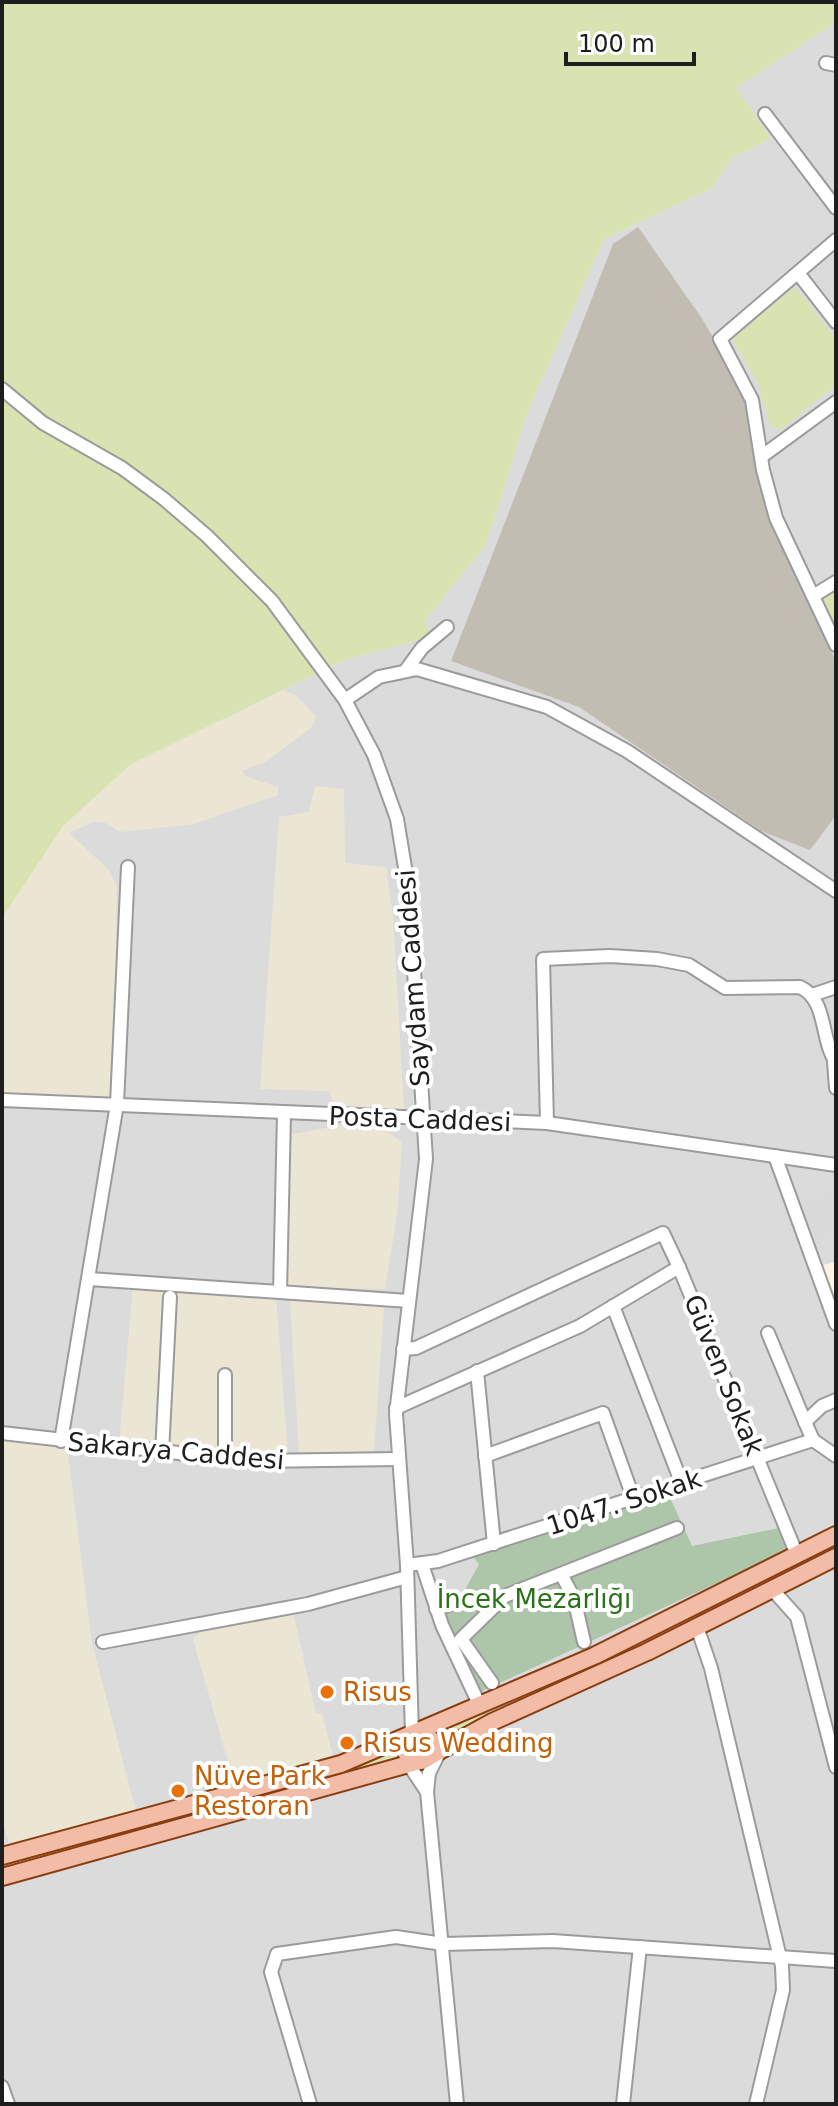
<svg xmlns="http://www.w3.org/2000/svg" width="838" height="2106" viewBox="0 0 838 2106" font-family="'DejaVu Sans',sans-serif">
	<rect width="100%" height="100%" fill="#eee9e6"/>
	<path fill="#dcdbdc" d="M836,22V2104H2V918L63,826L131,764L346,659L432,637L424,622L487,543L527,414L604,239L712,188L733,157L771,139L735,88Z"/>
	<path fill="#fcf4e1" d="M836,1261V1309L821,1266Z"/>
	<path fill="#c2bdb2" d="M638,227L701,317L747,394L765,504L836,662V815L810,850L761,831L579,707L451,661L613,244Z"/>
	<g fill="#ebe6d3">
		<path d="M2,671L256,681L296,695L316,717L311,728L265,762L242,771L245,776L278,787V795L194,824L120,832L104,822H93L69,833L108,869L117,887L113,1099L2,1094Z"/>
		<path d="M315,786L344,789L345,863L386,867L393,916L404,1110L332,1104L330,1091L260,1089L279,817L309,812Z"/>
		<path d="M342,1125L382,1128L402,1142L397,1215L385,1289L286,1287L288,1135Z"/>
		<path d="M133,1286L276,1297L288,1454L220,1453L119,1444Z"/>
		<path d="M290,1300L384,1306L374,1453L304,1456L299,1453Z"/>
		<path d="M2,1438L67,1446L92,1643L136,1811L9,1844L2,1816Z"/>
		<path d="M290,1612L294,1616L316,1714L322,1713L333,1756L234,1783L193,1639L203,1629Z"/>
	</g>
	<g fill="#d8e3b1">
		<path d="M2,2H836V22L736,88L771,139L733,157L712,188L604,239L527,414L487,543L424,622L433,637L346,659L131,764L63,826L2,918Z"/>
		<path d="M795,287L836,339V385L780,430L770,426L758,383L732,339Z"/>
		<path d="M836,586V626L820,600Z"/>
		<path d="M836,1543V1548L634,1651L447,1740L441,1727C577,1685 710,1608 836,1543Z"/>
		<path d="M393,1747L397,1761L2,1868V1862L310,1781L361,1764Z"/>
	</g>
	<path fill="#adc5a9" d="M668,1493L692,1546L779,1528L791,1549L478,1693L442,1612L472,1603L466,1588L479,1564L474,1558L477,1552Z"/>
	<path fill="#dadada" d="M835,1186L836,1234L814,1241L801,1203Z"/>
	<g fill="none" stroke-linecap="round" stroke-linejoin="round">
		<defs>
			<g id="minor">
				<path d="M826,63L836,65"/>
				<path d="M765,114L836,208"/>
				<path d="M836,240L720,339L752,400L763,470L776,518L836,645"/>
				<path d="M798,273L836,322"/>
				<path d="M2,389L43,423L122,468L164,499L207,536L272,601L345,700L374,755L397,819L409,892L426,1159L396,1414L407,1565L412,1734"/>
				<path d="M761,457L836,402"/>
				<path d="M813,596L836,582"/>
				<path d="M406,670L422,648L447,627"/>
				<path d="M345,700L379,677L417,669L547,707L627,751L836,891"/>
				<path d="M812,995L836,987"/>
				<path d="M834,1062L836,1088"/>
				<path d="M2,1100L547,1123L836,1165"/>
				<path d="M547,1123L543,959L610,956L657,959L689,965L725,988L800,987C828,1000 820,1040 836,1062"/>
				<path d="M775,1156L836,1324"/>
				<path d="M89,1279L409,1301"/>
				<path d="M280,1292L284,1114"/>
				<path d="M613,1306L682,1484"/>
				<path d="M768,1333L805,1422"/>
				<path d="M403,1349L416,1348L663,1233L679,1267"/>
				<path d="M477,1371L494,1544"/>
				<path d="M396,1408L580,1326L679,1267L797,1555"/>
				<path d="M2,1433L249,1461L399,1459"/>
				<path d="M813,1440L805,1422L822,1406L836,1400"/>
				<path d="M61,1441L117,1104L128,867"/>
				<path d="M162,1453L170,1297"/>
				<path d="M485,1456L603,1413L634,1500"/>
				<path d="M225,1460V1375"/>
				<path d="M422,1564L442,1625L480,1706"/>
				<path d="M407,1565L438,1561L813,1440L836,1456"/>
				<path d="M561,1574L574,1598L584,1642"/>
				<path d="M772,1589L797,1617L836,1767"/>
				<path d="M436,1609L464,1600L491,1606"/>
				<path d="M697,1627L711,1668L782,1966L783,1990L756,2104"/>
				<path d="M103,1642L308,1604L407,1577"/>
				<path d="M492,1683L461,1639L505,1596L677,1528"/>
				<path d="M439,1753L429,1773L427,1792L457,2104"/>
				<path d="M409,1765L427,1792"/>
				<path d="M2,2087L8,2104"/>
				<path d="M310,2104L271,1972L277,1954L396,1937L443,1944L553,1941L836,1961"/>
				<path d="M623,2104L640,1947"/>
			</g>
			<g id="major">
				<circle cx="419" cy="1747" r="14"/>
				<path d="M2,1856L341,1764L594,1656L836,1535"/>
				<path d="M2,1877L423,1760L492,1722L647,1652L836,1557"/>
			</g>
		</defs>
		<use href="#minor" stroke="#9b9b9b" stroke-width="16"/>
		<use href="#major" stroke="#893e10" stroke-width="20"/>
		<use href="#minor" stroke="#fff" stroke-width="12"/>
		<use href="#major" stroke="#f2bca7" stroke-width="16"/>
	</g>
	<g fill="#e8710a" stroke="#fff" stroke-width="3">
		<circle cx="327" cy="1692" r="8"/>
		<circle cx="347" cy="1743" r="8"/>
		<circle cx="178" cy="1791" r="8"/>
	</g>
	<g text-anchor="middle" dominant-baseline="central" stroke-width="8" stroke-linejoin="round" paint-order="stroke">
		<g font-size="26" fill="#1e1e1e" stroke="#fff">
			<text transform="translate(413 978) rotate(-94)">Saydam Caddesi</text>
			<text transform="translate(420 1119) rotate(2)">Posta Caddesi</text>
			<text transform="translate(724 1375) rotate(68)">Güven Sokak</text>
			<text transform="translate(176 1451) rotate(5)">Sakarya Caddesi</text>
			<text transform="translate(624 1502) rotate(-18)">1047. Sokak</text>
		</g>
		<g font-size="26" fill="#297217" stroke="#fff">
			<text x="534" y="1599">İncek Mezarlığı</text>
		</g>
		<g font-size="26" fill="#c56008" stroke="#fff" text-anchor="start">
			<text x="343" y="1692">Risus</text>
			<text x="363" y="1743">Risus Wedding</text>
			<text x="194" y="1776">Nüve Park<tspan x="194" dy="30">Restoran</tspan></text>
		</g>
	</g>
	<rect width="838" height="2106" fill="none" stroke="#1e1e1e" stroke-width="8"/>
	<path d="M566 52v12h128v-12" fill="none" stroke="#1e1e1e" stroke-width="4"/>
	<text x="578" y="52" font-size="24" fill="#1e1e1e" stroke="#ffffff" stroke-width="6" paint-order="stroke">100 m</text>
</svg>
